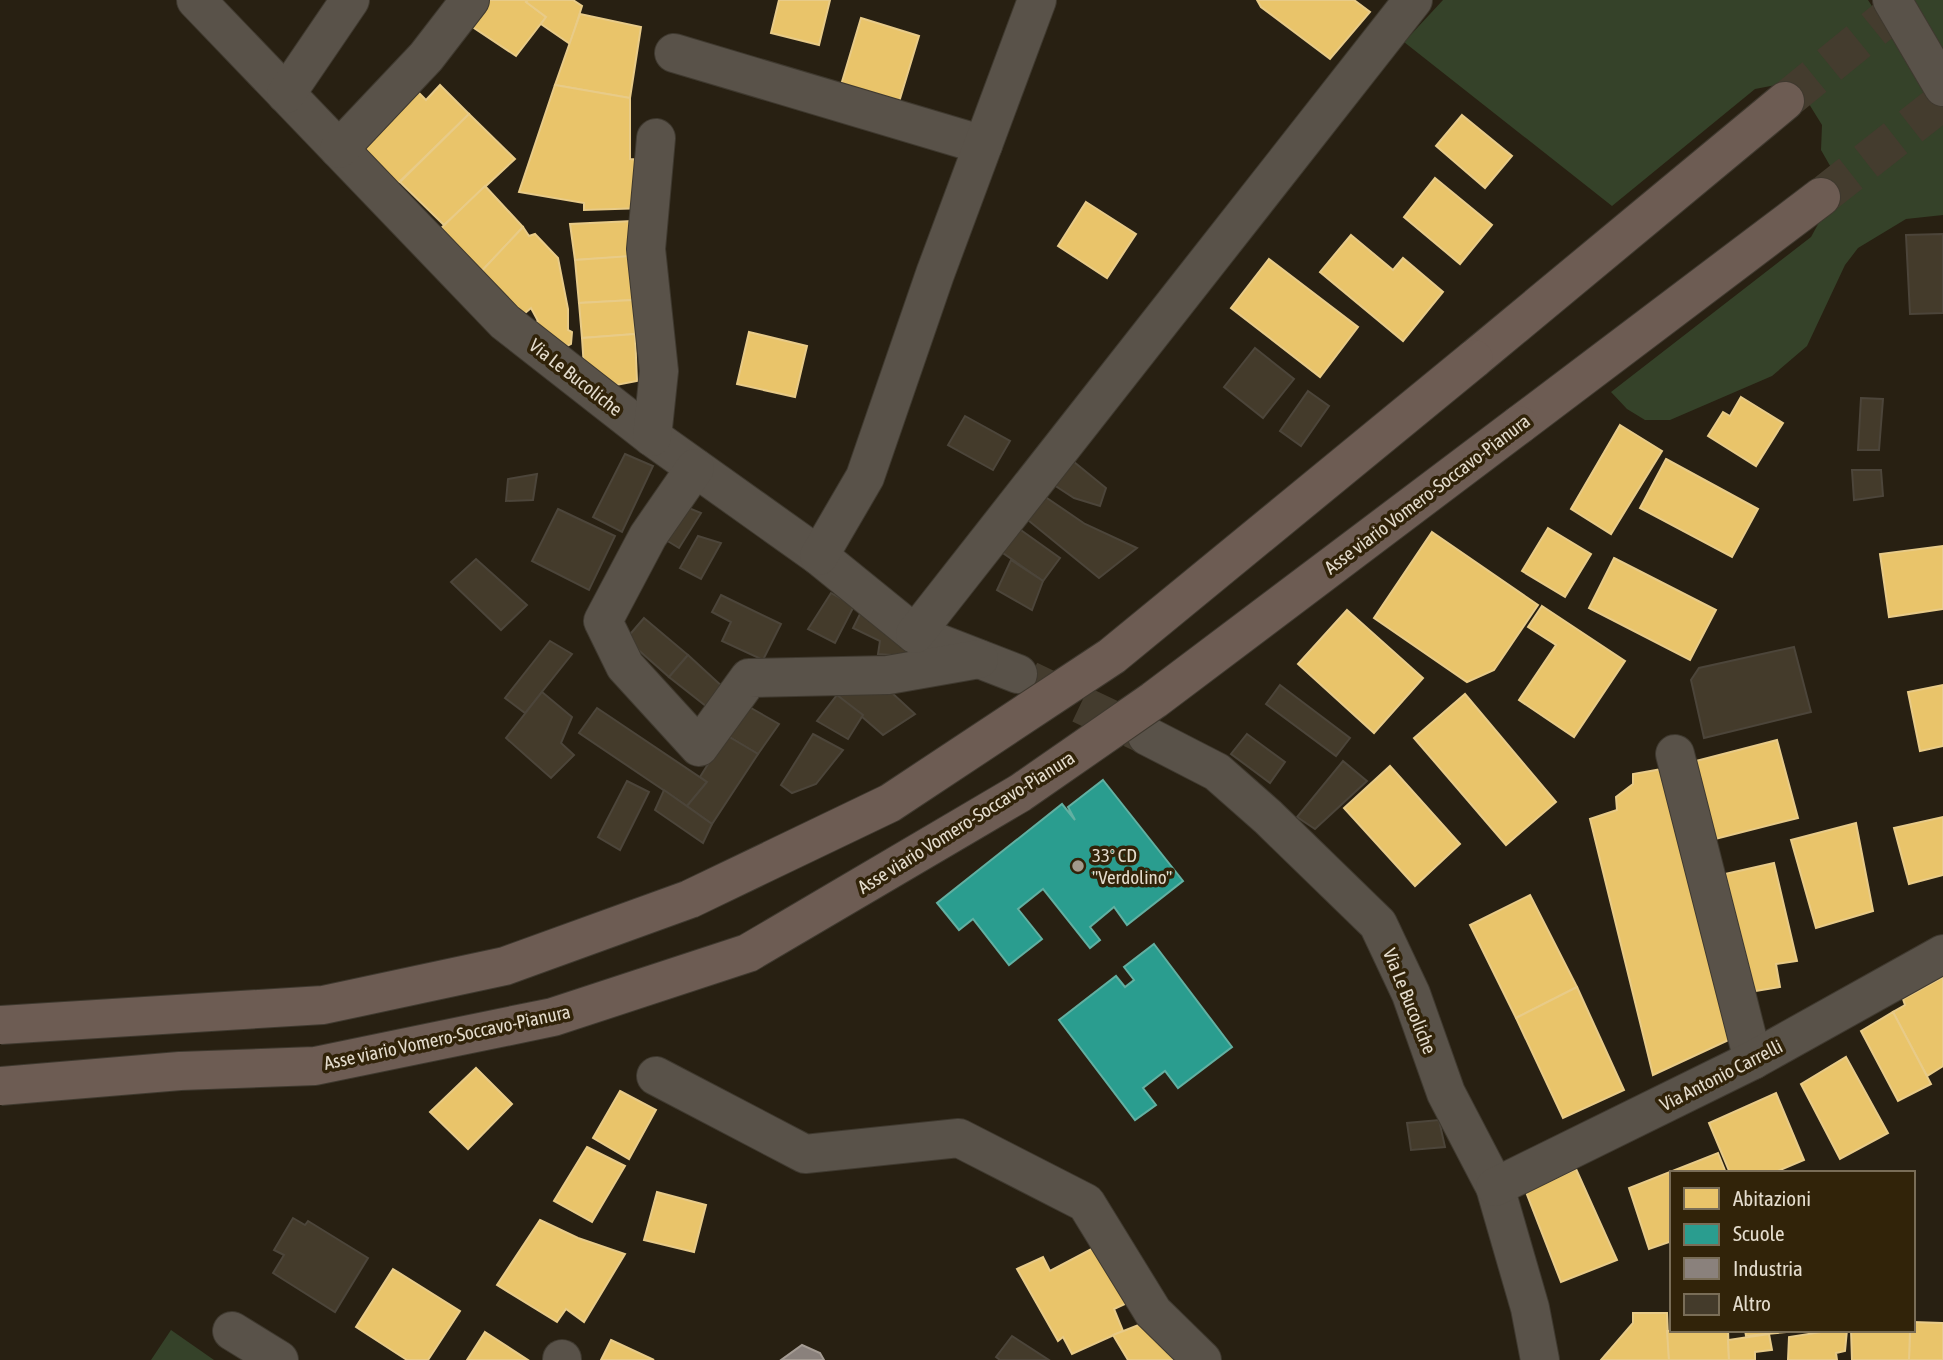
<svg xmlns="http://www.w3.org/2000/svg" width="1943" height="1360" viewBox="0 0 1943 1360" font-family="'Asap Condensed',sans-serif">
	<rect width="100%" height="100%" fill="#282012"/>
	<g fill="#354229">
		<path d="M1443,0H1868L1943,113V215L1906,219L1858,248L1845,265L1807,346L1772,376L1670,420H1645L1627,409L1611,392L1811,237L1834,195L1833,171L1821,150L1822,125L1809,104L1776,85L1755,89L1612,206L1404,42Z"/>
		<path d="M1907,0H1943V55Z"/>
		<path d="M171,1330L214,1360H151Z"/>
	</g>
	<g fill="#e9c46a" stroke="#e8cb88" stroke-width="2">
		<path d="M477,0H528L526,2L546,17L516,56L462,20Z"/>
		<path d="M528,0H573L582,6L570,44L541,24L546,17L526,2Z"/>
		<path d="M779,0H830L819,45L771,33Z"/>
		<path d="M1257,0H1354L1370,12L1330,59L1261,7Z"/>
		<path d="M580,14L641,27L630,98L555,85Z"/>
		<path d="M861,18L919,36L899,102L841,85Z"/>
		<path d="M411,85L426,100L440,85L469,114L393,188L350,146Z"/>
		<path d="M555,85L630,98V159L642,160L646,208L584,210V203L519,192Z"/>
		<path d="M469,114L515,159L444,225L400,182Z"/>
		<path d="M1462,115L1512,156L1485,188L1436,146Z"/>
		<path d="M1435,178L1492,225L1460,264L1404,217Z"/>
		<path d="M485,186L523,227L477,276L436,233Z"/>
		<path d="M1086,202L1136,234L1107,278L1058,246Z"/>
		<path d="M632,221L637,256L575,260L570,224Z"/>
		<path d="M523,227L529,236L535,234L558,258L568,309V330L572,332L571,344L560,350L536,322L538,321L531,308L524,314L477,276Z"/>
		<path d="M1351,235L1393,270L1403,258L1443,292L1403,341L1320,272Z"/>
		<path d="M630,256L633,300L579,303L575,260Z"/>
		<path d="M1269,259L1358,327L1320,377L1231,308Z"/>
		<path d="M633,300L635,334L582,338L579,303Z"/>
		<path d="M749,332L807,346L795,397L737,384Z"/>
		<path d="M635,334L637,381L611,386L584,368L582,338Z"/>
		<path d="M1741,397L1783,423L1756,466L1708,436L1723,412L1730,416Z"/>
		<path d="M1620,425L1662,451L1611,534L1571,509Z"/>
		<path d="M1666,459L1758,509L1732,557L1640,508Z"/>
		<path d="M1548,528L1591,554L1565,597L1522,571Z"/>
		<path d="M1432,532L1538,605L1494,670L1467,682L1374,618Z"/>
		<path d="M1943,546V609L1889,617L1880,554Z"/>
		<path d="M1614,558L1716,610L1690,660L1589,608Z"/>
		<path d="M1542,606L1625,661L1574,737L1519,700L1556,645L1528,627Z"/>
		<path d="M1347,610L1423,678L1374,733L1298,664Z"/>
		<path d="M1943,685V746L1920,751L1908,692Z"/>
		<path d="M1465,694L1556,802L1506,845L1414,738Z"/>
		<path d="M1777,740L1798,818L1715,839L1696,761Z"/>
		<path d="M1390,766L1460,844L1415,886L1344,808Z"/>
		<path d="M1662,769L1731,1039L1653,1075L1590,819L1617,810L1616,797L1633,784V774Z"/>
		<path d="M1943,817V875L1909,884L1894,828Z"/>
		<path d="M1856,823L1873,911L1816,928L1791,840Z"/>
		<path d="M1774,863L1797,961L1776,964L1780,987L1755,991L1725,874Z"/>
		<path d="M1530,895L1577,987L1516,1018L1470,925Z"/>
		<path d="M1943,977V1066L1927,1076L1893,1012L1905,1005L1903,999Z"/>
		<path d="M1577,987L1624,1090L1563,1118L1516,1018Z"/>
		<path d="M1893,1012L1931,1084L1898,1101L1861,1031Z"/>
		<path d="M1846,1057L1888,1133L1840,1159L1801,1084Z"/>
		<path d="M476,1068L512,1104L468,1149L430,1112Z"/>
		<path d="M620,1091L656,1110L629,1159L593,1138Z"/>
		<path d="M1776,1093L1804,1160L1773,1173H1730L1709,1123Z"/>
		<path d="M587,1147L625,1166L592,1222L554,1201Z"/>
		<path d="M1718,1153L1726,1173H1672V1241L1649,1249L1629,1188Z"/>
		<path d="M1576,1169L1617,1260L1561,1282L1526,1192Z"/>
		<path d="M657,1192L706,1205L694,1252L644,1240Z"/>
		<path d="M540,1220L578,1238L625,1254L584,1322L566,1309L557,1322L497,1285Z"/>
		<path d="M1097,1246L1127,1303L1114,1309L1123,1331L1072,1354L1063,1337L1058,1341L1017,1269L1043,1257L1050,1271Z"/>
		<path d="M393,1269L460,1311L428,1360H407L356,1327Z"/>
		<path d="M1633,1313H1667L1669,1360H1601L1633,1323Z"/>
		<path d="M1149,1321L1188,1360H1128L1113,1335Z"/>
		<path d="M1913,1322L1943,1323V1360H1909L1910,1330H1913Z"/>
		<path d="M1728,1330L1729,1360H1669L1667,1331Z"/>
		<path d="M1745,1330H1797V1331L1746,1336Z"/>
		<path d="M1834,1330H1847L1845,1351L1836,1353L1837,1360H1788L1789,1337Z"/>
		<path d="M1851,1330H1910L1909,1360H1852Z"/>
		<path d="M485,1332L528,1360H467Z"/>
		<path d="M1769,1334L1772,1350L1755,1352V1360H1729L1728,1340Z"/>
		<path d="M611,1340L654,1360H601Z"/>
	</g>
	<g fill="#2a9d8f" stroke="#62b0a2" stroke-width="2">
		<path d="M1103,780L1183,881L1127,925L1114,907L1090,927L1100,940L1090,948L1043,889L1018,909L1042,939L1009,965L973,919L959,930L937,903L1062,804L1075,820L1068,807Z"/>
		<path d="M1154,944L1232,1047L1178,1088L1165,1071L1143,1088L1156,1105L1135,1120L1059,1020L1116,976L1125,987L1134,980L1124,967Z"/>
	</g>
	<path fill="#8a817c" stroke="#a59c94" stroke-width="2" d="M802,1345L820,1353L824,1360H781Z"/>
	<g fill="#443b2b" stroke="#4c453a" stroke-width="2">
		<path d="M1943,234V313L1910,314L1906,235Z"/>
		<path d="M1255,348L1294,379L1263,418L1224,387Z"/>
		<path d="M1308,391L1329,406L1301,446L1280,431Z"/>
		<path d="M1861,398L1883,399L1879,450H1858Z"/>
		<path d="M965,416L1010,441L993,470L948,445Z"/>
		<path d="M625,454L653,466L622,532L593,517Z"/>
		<path d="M1068,457L1106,488L1100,506L1074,498L1051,483Z"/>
		<path d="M1852,470H1881L1883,496L1854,500Z"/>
		<path d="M537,474L533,500L506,501L508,479Z"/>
		<path d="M1044,496L1085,524L1137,548L1099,578L1023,516Z"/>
		<path d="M679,504L701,513L679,548L661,537Z"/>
		<path d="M558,509L615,536L589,590L532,561Z"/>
		<path d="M1018,528L1060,558L1043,581L1000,551Z"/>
		<path d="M698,536L721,543L701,579L680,568Z"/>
		<path d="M476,559L527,605L501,630L451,582Z"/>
		<path d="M1011,560L1043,581L1032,610L997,590Z"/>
		<path d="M831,593L854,606L835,643L808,629Z"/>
		<path d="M721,595L781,624L763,660L722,641L731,622L712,612Z"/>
		<path d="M863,608L910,645L906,656L878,654L880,641L853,628Z"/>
		<path d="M644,618L688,655L669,677L626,639Z"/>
		<path d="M550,641L572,654L525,713L505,698Z"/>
		<path d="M1794,647L1811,712L1704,738L1691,680L1699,668Z"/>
		<path d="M688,655L725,689L707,707L669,677Z"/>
		<path d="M1280,685L1350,738L1336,756L1266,704Z"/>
		<path d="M542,692L572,717L561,743L574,755L551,778L506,738Z"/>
		<path d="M891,692L915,714L883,735L837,695Z"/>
		<path d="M837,695L863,715L848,739L817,721Z"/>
		<path d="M744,704L779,724L758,754L726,735Z"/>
		<path d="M597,708L707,782L687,806L579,733Z"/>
		<path d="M813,734L843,750L816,784L792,793L781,785Z"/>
		<path d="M1247,734L1285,762L1270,783L1231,754Z"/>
		<path d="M726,735L758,754L712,824L687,806L707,782L700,777Z"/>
		<path d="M1343,761L1367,781L1315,829L1297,817Z"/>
		<path d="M627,781L649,792L620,850L598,837Z"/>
		<path d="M664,790L712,824L703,843L655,810Z"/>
		<path d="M1439,1120L1445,1147L1411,1150L1407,1123Z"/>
		<path d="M293,1218L305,1225L308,1221L368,1258L335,1312L273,1273L284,1255L274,1250Z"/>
		<path d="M1012,1336L1049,1360H1000L996,1357Z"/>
	</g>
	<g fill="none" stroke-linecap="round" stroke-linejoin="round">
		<path stroke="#443c2e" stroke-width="38" stroke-dasharray="38 19" stroke-linecap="butt" d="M1029,680L1147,736"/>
		<g stroke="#443c2e" stroke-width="38" stroke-dasharray="38 19" stroke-linecap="butt">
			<path d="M1785,101L1909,0"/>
			<path d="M1821,197L1943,101"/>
		</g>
		<defs>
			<g id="minor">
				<path d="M196,0L505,322L652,437L819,556L915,634L1018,674"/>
				<path d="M1892,0L1943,87"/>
				<path d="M674,53L983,145"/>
				<path d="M286,94L350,0"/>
				<path d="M339,149L426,57L470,0"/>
				<path d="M652,437L659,371L646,249L656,138"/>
				<path d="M695,468L648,536L603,621L625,666L699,747L749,678L888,675L979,659"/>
				<path d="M819,556L865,477L935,274L1037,0"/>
				<path d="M915,634L1413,0"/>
				<path d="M1147,736L1217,772L1268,817L1378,924L1411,994L1446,1093L1495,1187L1530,1308L1540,1360"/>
				<path d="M1675,754L1753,1060"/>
				<path d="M656,1076L805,1154L959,1138L1086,1203L1153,1312L1202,1360"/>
				<path d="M1495,1187L1753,1060L1943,954"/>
				<path d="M232,1331L279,1360"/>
				<path d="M562,1360V1359"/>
			</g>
			<g id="highway">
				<path d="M1474,359L1785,101"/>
				<path d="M1519,425L1821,197"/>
			</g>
		</defs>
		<use href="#minor" stroke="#3f392f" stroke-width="40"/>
		<use href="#highway" stroke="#3f392f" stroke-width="40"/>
		<use href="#minor" stroke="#595249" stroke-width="38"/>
		<use href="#highway" stroke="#6d5c53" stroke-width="38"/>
		<defs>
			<g id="highway-bridge">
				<path d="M0,1025L323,1005L505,966L690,899L890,803L1112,656L1474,359"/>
				<path d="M0,1086L180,1071L315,1066L553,1017L748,953L1020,793L1154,700L1519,425"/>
			</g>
		</defs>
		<use href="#highway-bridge" stroke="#3f392f" stroke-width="40" stroke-linecap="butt"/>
		<use href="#highway-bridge" stroke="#6d5c53" stroke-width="38"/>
	</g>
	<circle fill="#a29a8c" stroke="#312309" stroke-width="2.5" cx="1078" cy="866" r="7"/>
	<g text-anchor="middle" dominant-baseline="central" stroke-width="7" stroke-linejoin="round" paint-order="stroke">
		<g font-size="19" fill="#e4dccd" stroke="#312309">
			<text transform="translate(576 377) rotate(38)">Via Le Bucoliche</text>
			<text transform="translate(1427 494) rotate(-37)">Asse viario Vomero-Soccavo-Pianura</text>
			<text transform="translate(966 822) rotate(-32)">Asse viario Vomero-Soccavo-Pianura</text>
			<text transform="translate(1410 1001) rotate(68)">Via Le Bucoliche</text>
			<text transform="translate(447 1037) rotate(-12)">Asse viario Vomero-Soccavo-Pianura</text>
			<text transform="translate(1721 1075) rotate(-27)">Via Antonio Carrelli</text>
		</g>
		<g font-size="19" fill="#e4dccd" stroke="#312309" text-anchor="start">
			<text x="1092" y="855">33° CD<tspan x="1092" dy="22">"Verdolino"</tspan></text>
		</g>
	</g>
	<rect x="1670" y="1171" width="245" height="161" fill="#312309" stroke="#796d57" stroke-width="2"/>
	<rect x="1684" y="1188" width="35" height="21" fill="#e9c46a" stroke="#796d57" stroke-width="2"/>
	<text x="1733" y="1206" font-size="21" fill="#e4dccd">Abitazioni</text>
	<rect x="1684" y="1224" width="35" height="21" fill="#2a9d8f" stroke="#796d57" stroke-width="2"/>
	<text x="1733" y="1241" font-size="21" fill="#e4dccd">Scuole</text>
	<rect x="1684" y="1258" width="35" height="21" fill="#8a817c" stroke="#796d57" stroke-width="2"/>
	<text x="1733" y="1276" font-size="21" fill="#e4dccd">Industria</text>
	<rect x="1684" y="1294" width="35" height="21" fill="#443b2b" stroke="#796d57" stroke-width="2"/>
	<text x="1733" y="1311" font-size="21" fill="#e4dccd">Altro</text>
</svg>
